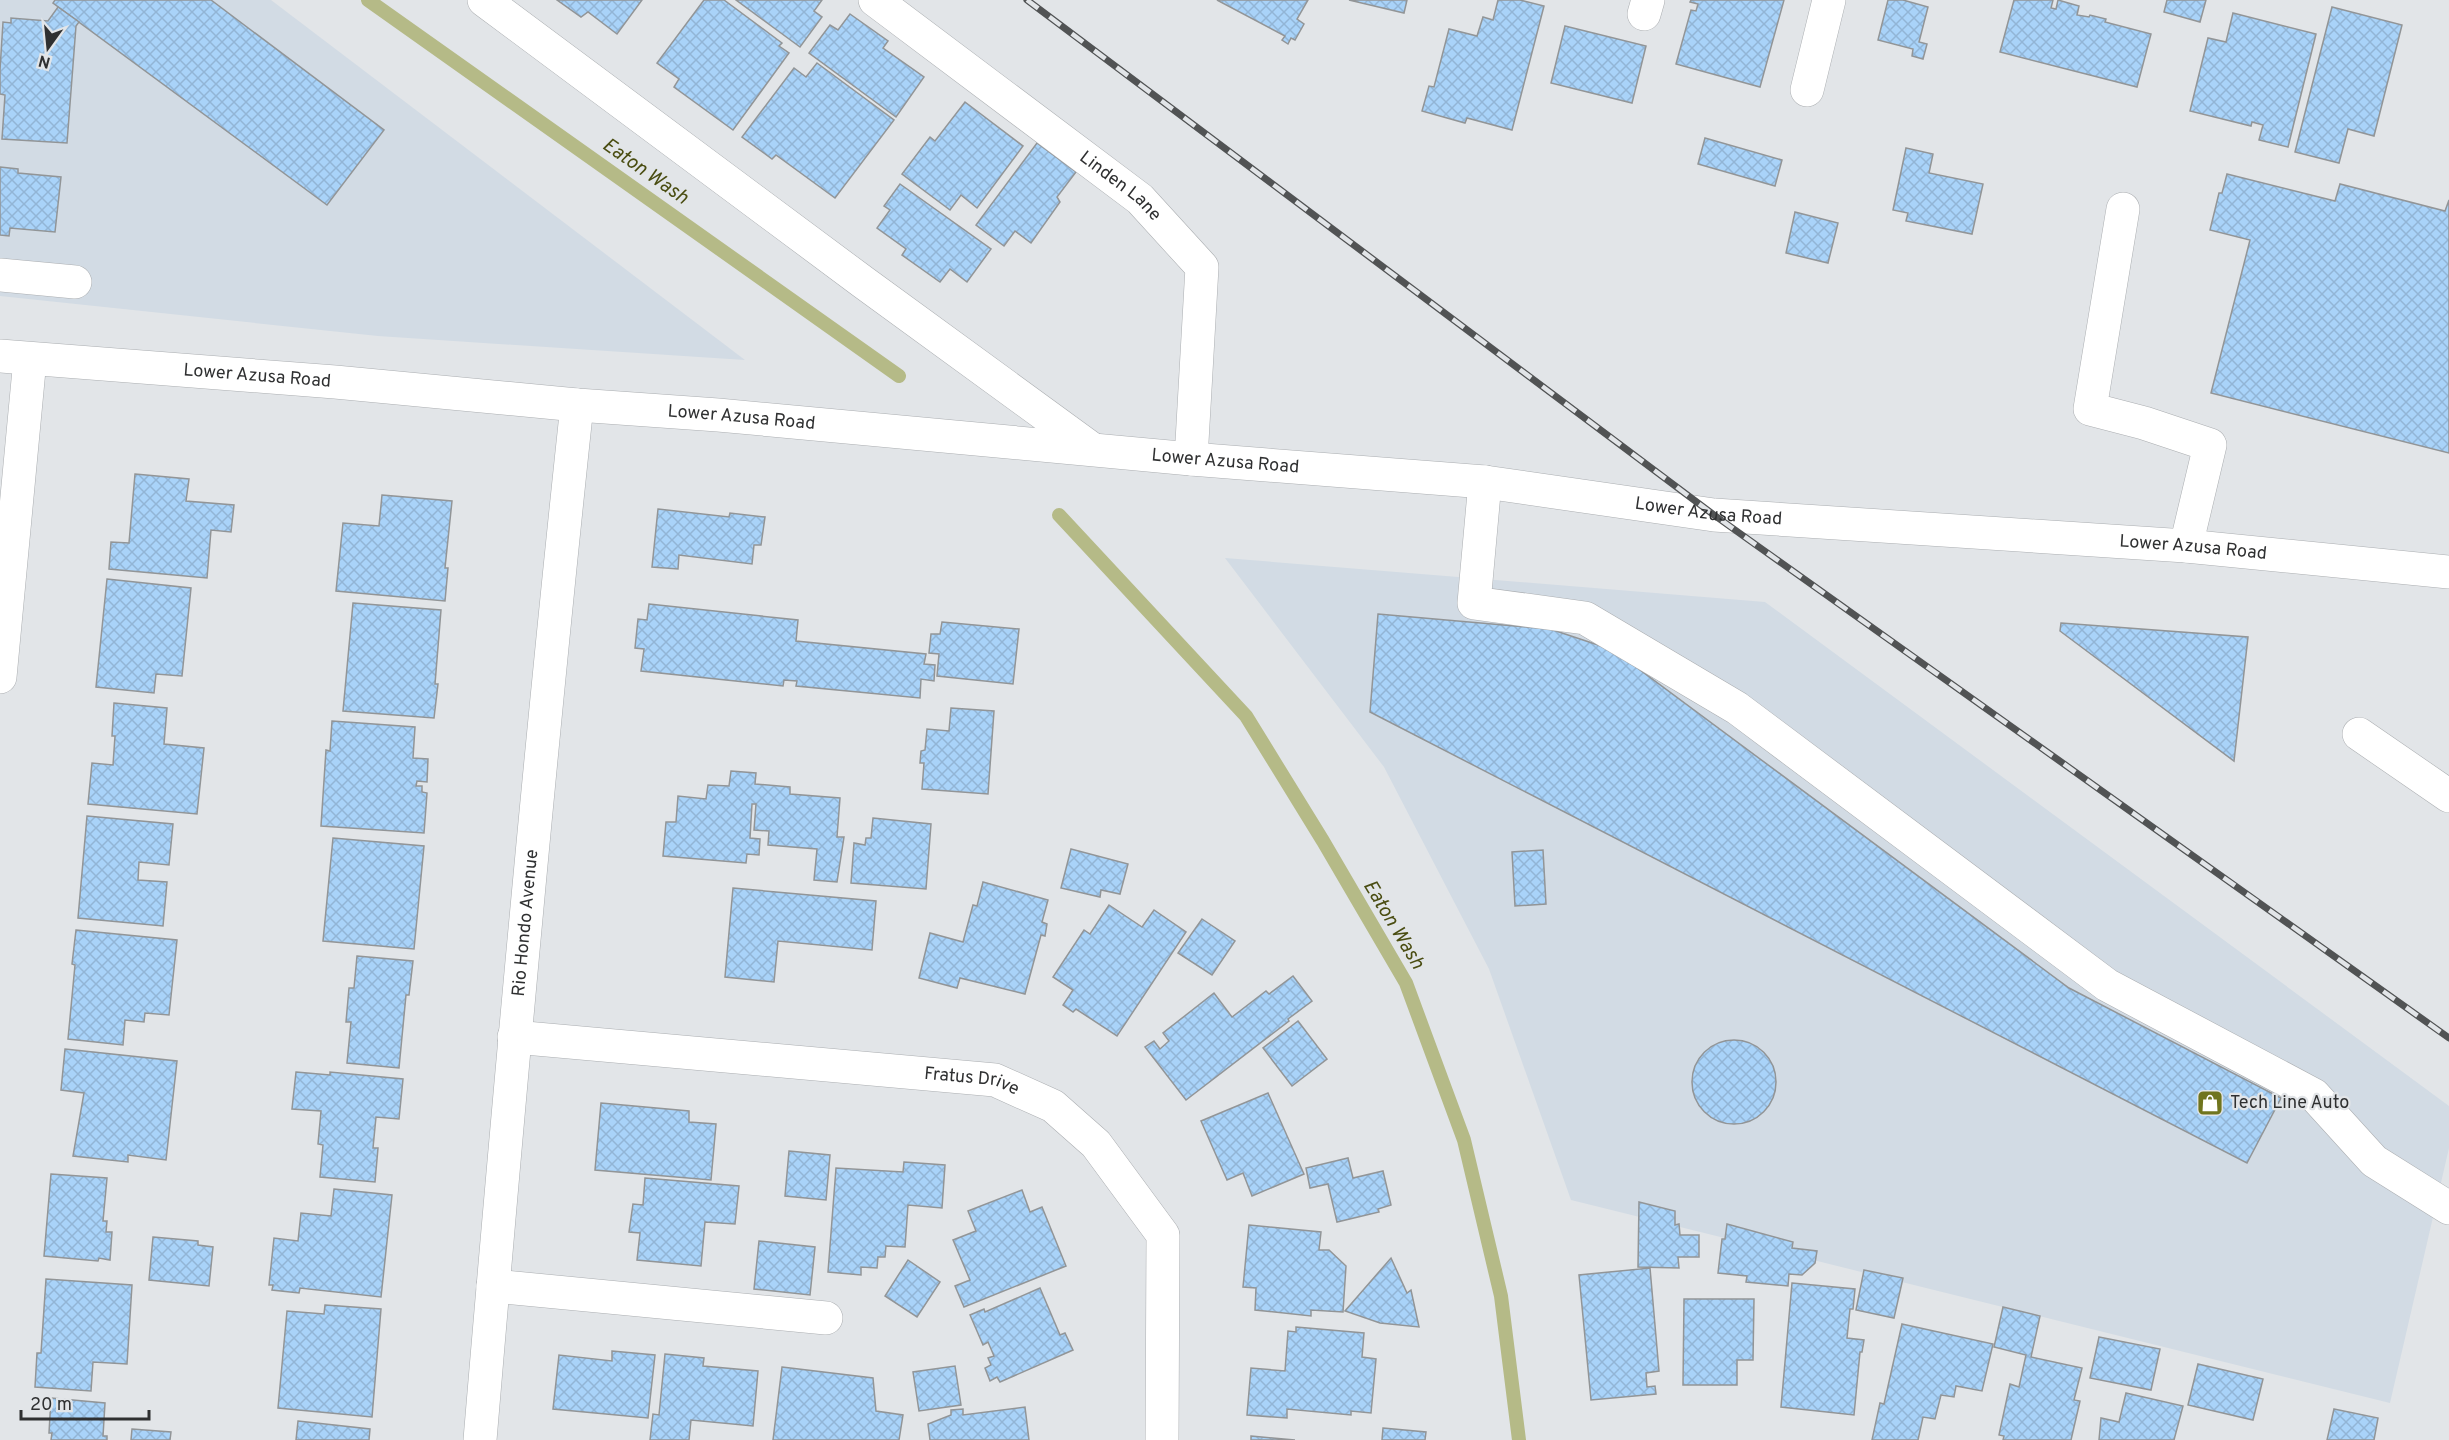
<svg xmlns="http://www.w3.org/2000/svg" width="2449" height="1440" viewBox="0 0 2449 1440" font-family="Overpass,sans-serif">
	<defs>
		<pattern id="building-cross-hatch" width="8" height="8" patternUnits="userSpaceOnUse" patternTransform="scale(1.5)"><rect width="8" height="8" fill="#a9d3f9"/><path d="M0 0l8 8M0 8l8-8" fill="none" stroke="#92b5d6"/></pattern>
	</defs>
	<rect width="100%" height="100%" fill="#e2e5e8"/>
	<g fill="#d2dbe4">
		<path d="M0,0H271L745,360L378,336L0,296Z"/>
		<path d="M1225,558L1765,602L2449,1106V1148L2390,1403L1571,1200L1489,969L1384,767Z"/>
	</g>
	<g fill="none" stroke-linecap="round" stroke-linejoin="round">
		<g stroke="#b5ba87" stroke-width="14">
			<path d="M368,0L899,376"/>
			<path d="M1059,515L1246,716L1323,841L1406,983L1464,1140L1501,1296L1519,1440"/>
		</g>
	</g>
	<g fill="url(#building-cross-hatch)" stroke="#929597" stroke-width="1.5">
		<path d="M55,0H211L384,130L327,205L53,3Z"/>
		<path d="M557,0H642L617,34L588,12L581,17Z"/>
		<path d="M704,0H724L782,43L779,46L789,53L733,130L674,87L679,79L657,63Z"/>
		<path d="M736,0H822L814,11L822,17L800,47Z"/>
		<path d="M1217,0H1308L1297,19L1304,24L1295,40L1291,38L1288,44L1282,40L1285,36Z"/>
		<path d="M1349,0H1407L1404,13Z"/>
		<path d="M1498,0H1520L1544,6L1512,130L1467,118L1465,123L1422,111L1429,86L1434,87L1449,29L1477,36L1483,17L1493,20Z"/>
		<path d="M1691,0H1784L1760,87L1676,64L1691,10L1696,11L1698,4L1690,2Z"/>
		<path d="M1888,0H1903L1928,7L1919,42L1927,44L1923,59L1912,56L1913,49L1878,40Z"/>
		<path d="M2014,0H2053L2051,8L2056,9L2058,0L2079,6L2077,15L2089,17L2090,15L2106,19L2105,22L2151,34L2137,87L2000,52Z"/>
		<path d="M2167,0H2206L2200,22L2164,12Z"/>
		<path d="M58,7L79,22L76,26L67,143L2,139L5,95L0,94V70L3,22L11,23V18L48,21Z"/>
		<path d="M2332,7L2402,25L2374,136L2348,129L2339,163L2295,152Z"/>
		<path d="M2233,13L2316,34L2288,147L2259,140L2263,125L2252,122L2251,126L2190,111L2208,38L2226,42Z"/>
		<path d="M850,14L888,41L883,48L924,77L896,117L809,53L830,25L838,30Z"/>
		<path d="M1565,26L1646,46L1632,103L1551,83Z"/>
		<path d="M817,63L894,120L835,198L776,155L772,159L742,137L794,68L806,77Z"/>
		<path d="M965,102L1023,146L977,208L961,195L950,210L902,174L930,137L935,141Z"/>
		<path d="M1705,138L1782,160L1775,186L1698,164Z"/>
		<path d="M1037,143L1076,172L1057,197L1060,202L1031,243L1015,231L1004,246L976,225Z"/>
		<path d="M1906,148L1933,154L1929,173L1983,184L1972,234L1906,221L1908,213L1893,210Z"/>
		<path d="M0,167L18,169V173L61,177L55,232L10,228L9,236L0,235Z"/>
		<path d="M2227,174L2335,201L2340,184L2445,211L2449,200V453L2211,393L2250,240L2210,230L2219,193H2222Z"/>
		<path d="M900,184L991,249L967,282L950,269L940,282L902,255L906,249L877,228L890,210L884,206Z"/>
		<path d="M1795,212L1838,223L1828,263L1786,253Z"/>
		<path d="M135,474L189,479L186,501L234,505L231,532L211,530L207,578L109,569L111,542L129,543Z"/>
		<path d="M382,495L452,501L445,568H448L445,601L336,591L343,523L379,526Z"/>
		<path d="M658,509L729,517L730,513L765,517L761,545H754L752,564L679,555L678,569L652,567Z"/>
		<path d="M107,579L191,588L182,676L156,674L154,693L96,687Z"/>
		<path d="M353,603L441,610L435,684H438L434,718L343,711Z"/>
		<path d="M649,604L798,620L796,641L926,654L924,664L935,665L934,681L921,679L920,698L796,686L797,681L784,680L783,686L641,671L644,649L635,648L638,619L647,620Z"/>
		<path d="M1378,614L1550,629L1613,650L2069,988L2281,1098L2247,1163L1370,712Z"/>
		<path d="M942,622L1019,629L1013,684L937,676L939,654L929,653L931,634H940Z"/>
		<path d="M2061,623L2248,637L2234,761L2060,631Z"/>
		<path d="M114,703L167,708L164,744L204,748L197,814L88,804L92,763L113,765L115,736H112Z"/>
		<path d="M951,708L994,711L988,794L922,789L924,763H920L921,751L925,750L927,729L949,731Z"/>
		<path d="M332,721L415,727L413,758L428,759L427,782L417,781L416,786H422V792L427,793L424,833L321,826L326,750L330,751Z"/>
		<path d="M731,771L756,773L755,784L790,787V794L840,798L837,837H844L837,882L814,880L817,849L768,845L769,831L754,830L756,804H752L750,838L760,839L759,855L747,854L746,863L663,856L666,822H676L678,796L706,799L708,785L729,786Z"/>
		<path d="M87,816L173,824L169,865L139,862L138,880L167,882L163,926L78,918Z"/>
		<path d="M873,818L931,824L926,889L851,883L854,843L865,845L866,838H871Z"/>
		<path d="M333,838L424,846L414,949L323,941Z"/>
		<path d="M1071,849L1128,864L1120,894L1101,890L1100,897L1061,888Z"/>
		<path d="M1543,850L1546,904L1515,906L1512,852Z"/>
		<path d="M983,882L1048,900L1042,922L1047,924L1045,936L1041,935L1025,994L960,978L957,988L919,978L930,933L963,942L973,905L977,906Z"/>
		<path d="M733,888L876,901L872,950L778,941L774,982L725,977Z"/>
		<path d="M1109,905L1142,927L1154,910L1186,932L1117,1036L1076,1009L1073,1012L1063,1005L1073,990L1053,977L1084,930L1090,934Z"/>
		<path d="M1202,919L1235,941L1212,975L1178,953Z"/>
		<path d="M76,930L177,940L169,1015L145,1013L144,1022L125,1020L123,1045L68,1039L75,965L72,964Z"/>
		<path d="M357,956L413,961L409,995H406L399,1068L347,1063L351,1022H346L349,988H354Z"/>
		<path d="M1293,976L1312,1001L1288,1019L1289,1021L1186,1100L1145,1047L1154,1041L1160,1049L1169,1041L1163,1033L1214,993L1232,1017L1266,991L1269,994Z"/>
		<path d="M1298,1021L1327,1059L1292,1086L1263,1048Z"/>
		<circle cx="1734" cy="1082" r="42"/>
		<path d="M65,1049L177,1061L166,1160L128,1155V1162L73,1156L84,1093L61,1090Z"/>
		<path d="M296,1072L330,1075V1072L403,1079L399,1119L376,1117L373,1148H378L375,1182L320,1177L323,1145L318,1144L321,1111L292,1109Z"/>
		<path d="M1268,1093L1304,1174L1252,1196L1243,1173L1227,1180L1201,1121Z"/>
		<path d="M601,1103L689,1111V1122L716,1124L711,1180L595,1170Z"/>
		<path d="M789,1151L830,1155L826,1200L785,1196Z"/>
		<path d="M1348,1158L1353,1178L1383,1171L1391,1205L1378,1209L1379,1212L1337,1222L1328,1184L1310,1188L1306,1168Z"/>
		<path d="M904,1162L945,1165L942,1208L908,1205L905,1247L886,1246L885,1257H878L877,1268L861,1267V1275L828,1272L836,1168L903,1172Z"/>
		<path d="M51,1174L107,1178L103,1221H107L106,1232H112L110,1260L99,1258L98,1261L44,1256Z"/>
		<path d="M645,1178L739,1186L735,1224L705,1222L701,1266L637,1260L640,1233L629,1232L633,1204L643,1205Z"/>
		<path d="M334,1189L392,1195L381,1297L300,1288L299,1293L272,1290L273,1285H269L274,1238L298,1241L301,1213L331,1216Z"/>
		<path d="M1022,1190L1030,1212L1042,1207L1066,1266L964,1307L955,1286L970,1280L953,1240L976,1231L968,1211Z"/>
		<path d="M1639,1202L1675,1211V1225L1679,1224L1680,1235H1699V1257H1678L1679,1268L1638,1267Z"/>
		<path d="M1727,1224L1793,1242L1792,1248L1817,1251L1815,1263L1802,1275L1789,1274L1788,1286L1746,1282L1747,1276L1718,1273L1722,1239H1725Z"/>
		<path d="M1249,1225L1321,1232L1319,1250H1329L1346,1266L1343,1312L1311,1310V1316L1255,1310L1256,1288L1243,1287Z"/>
		<path d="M153,1237L198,1241V1245L213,1247L209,1286L149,1280Z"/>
		<path d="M759,1241L815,1247L810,1295L754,1289Z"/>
		<path d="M1391,1258L1407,1293L1411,1290L1419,1327L1380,1323L1345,1311Z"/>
		<path d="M908,1260L940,1282L917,1317L885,1296Z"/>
		<path d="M1650,1268L1659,1371L1646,1373L1647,1387L1655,1386L1656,1394L1591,1400L1579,1275Z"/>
		<path d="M1864,1270L1903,1278L1894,1318L1856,1310Z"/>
		<path d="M46,1279L132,1285L127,1364L93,1362L91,1391L35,1387L37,1353H41Z"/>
		<path d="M1792,1283L1855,1289L1853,1309H1850L1847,1338L1864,1340L1862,1352H1860L1854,1415L1781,1407Z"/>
		<path d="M1040,1288L1060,1335L1065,1333L1073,1350L1000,1382L997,1377L990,1381L985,1368L991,1365L988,1358L994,1356L988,1342L983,1345L970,1315L984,1309L985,1312Z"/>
		<path d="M1684,1299H1754L1753,1360H1737V1385H1683Z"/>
		<path d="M325,1305L381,1309L372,1417L278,1408L287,1311L324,1314Z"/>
		<path d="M2003,1307L2040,1316L2031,1357L2082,1368L2074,1400L2080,1401L2071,1440H2003L2004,1436L1999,1435L2010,1384L2019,1387L2026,1355L1994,1347Z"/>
		<path d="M1902,1324L1993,1344L1982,1391L1956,1386L1954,1397L1941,1395L1935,1419L1923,1417L1918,1440H1872L1880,1403L1884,1404Z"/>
		<path d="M1296,1327L1364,1333L1362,1357L1376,1359L1371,1413L1351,1411V1415L1287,1409V1418L1247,1415L1251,1368L1285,1371L1288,1331L1296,1332Z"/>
		<path d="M2099,1337L2160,1349L2151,1390L2090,1378Z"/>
		<path d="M612,1351L655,1355L648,1418L553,1409L559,1355L612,1361Z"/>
		<path d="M665,1354L704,1358L703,1366L758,1371L753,1426L691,1420L689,1440H650L653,1414L659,1415Z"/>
		<path d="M2198,1364L2263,1379L2253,1420L2188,1405Z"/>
		<path d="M955,1366L961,1405L919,1411L913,1372Z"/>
		<path d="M782,1367L873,1378L876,1411L903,1415L899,1440H773Z"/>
		<path d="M2126,1393L2183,1406L2174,1440H2099L2101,1418L2119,1422Z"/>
		<path d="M51,1398L105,1403L103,1436H107V1440H51L52,1433H49Z"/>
		<path d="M1025,1407L1029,1440H930L928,1424L951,1415V1410L963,1409V1415Z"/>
		<path d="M2334,1409L2378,1418L2374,1440H2327Z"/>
		<path d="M298,1421L370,1429L369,1440H296Z"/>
		<path d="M1383,1428L1426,1432L1425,1440H1382Z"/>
		<path d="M132,1429L171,1432L170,1440H131Z"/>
		<path d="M1251,1436L1295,1440H1251Z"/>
	</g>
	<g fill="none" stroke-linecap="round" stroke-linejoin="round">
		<defs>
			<g id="minor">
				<path d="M484,0L863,282L1092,449"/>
				<path id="s1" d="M875,0L1140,199L1202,267L1191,459"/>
				<path d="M1644,14L1648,0"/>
				<path d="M1807,90L1829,0"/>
				<path d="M2123,209L2090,409L2144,423L2210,445L2186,546"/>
				<path d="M0,275L75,282"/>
				<path d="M1485,482L1474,603L1585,618L1737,708L2107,985L2314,1095L2374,1161L2449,1208"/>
				<path d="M0,677L30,359"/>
				<path d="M2359,734L2449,796"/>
				<path id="s2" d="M514,1037L995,1080L1053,1106L1096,1144L1163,1235L1162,1440"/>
				<path d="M493,1286L826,1318"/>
				<path id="s3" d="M480,1440C509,1095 540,750 577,405"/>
			</g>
			<g id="major">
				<path id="s4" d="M0,356L335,382L577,405L718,415L1191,459L1485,482L1714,515L2186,546L2449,572"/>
			</g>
		</defs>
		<use href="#minor" stroke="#abaeb1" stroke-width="34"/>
		<use href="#major" stroke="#abaeb1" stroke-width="34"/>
		<use href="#minor" stroke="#fff" stroke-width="33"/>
		<use href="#major" stroke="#fff" stroke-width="33"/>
		<defs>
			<path id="rail" d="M1027,0L1714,515L2449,1038"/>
		</defs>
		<use href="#rail" stroke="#515354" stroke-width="7"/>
		<use href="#rail" stroke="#e2e5e8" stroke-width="4.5" stroke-dasharray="14" stroke-linecap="butt"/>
	</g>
	<defs>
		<symbol id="shop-square" viewBox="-11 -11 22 22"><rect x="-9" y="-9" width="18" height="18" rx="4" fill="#70751e" stroke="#e2e5e8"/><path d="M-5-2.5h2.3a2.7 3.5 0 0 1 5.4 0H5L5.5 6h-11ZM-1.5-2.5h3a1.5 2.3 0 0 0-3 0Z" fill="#fff"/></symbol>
	</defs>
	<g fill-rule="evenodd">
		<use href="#shop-square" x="2195" y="1088" width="30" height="30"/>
	</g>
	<g text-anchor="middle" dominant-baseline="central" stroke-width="4.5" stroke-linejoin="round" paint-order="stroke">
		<g font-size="18" fill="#2f3031" stroke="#e2e5e8">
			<text stroke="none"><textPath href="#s1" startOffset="308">Linden Lane</textPath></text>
			<text stroke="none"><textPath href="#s4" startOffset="258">Lower Azusa Road</textPath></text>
			<text stroke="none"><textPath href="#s4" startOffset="744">Lower Azusa Road</textPath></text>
			<text stroke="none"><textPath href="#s4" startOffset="1230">Lower Azusa Road</textPath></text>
			<text stroke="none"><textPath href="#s4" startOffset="1716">Lower Azusa Road</textPath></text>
			<text stroke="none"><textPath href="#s4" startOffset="2202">Lower Azusa Road</textPath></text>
			<text stroke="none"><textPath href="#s3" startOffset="519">Rio Hondo Avenue</textPath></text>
			<text stroke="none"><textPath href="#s2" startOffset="460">Fratus Drive</textPath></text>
		</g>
		<g font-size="18" fill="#2f3031" stroke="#e2e5e8" text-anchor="start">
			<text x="2230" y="1103">Tech Line Auto</text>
		</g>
		<g font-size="20" font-style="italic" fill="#4a4d12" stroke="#e2e5e8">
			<text transform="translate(645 172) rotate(35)">Eaton Wash</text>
			<text transform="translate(1393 925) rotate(59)">Eaton Wash</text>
		</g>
	</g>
	<g transform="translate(48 48) rotate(195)" stroke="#e2e5e8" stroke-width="4.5" paint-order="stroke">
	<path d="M0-4.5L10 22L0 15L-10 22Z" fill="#2f3031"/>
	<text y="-9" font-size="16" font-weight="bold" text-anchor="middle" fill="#2f3031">N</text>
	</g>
	<path d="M21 1410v9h128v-9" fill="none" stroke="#2f3031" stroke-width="3"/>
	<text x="30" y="1410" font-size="18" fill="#2f3031" stroke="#e2e5e8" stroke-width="4.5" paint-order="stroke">20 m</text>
</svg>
